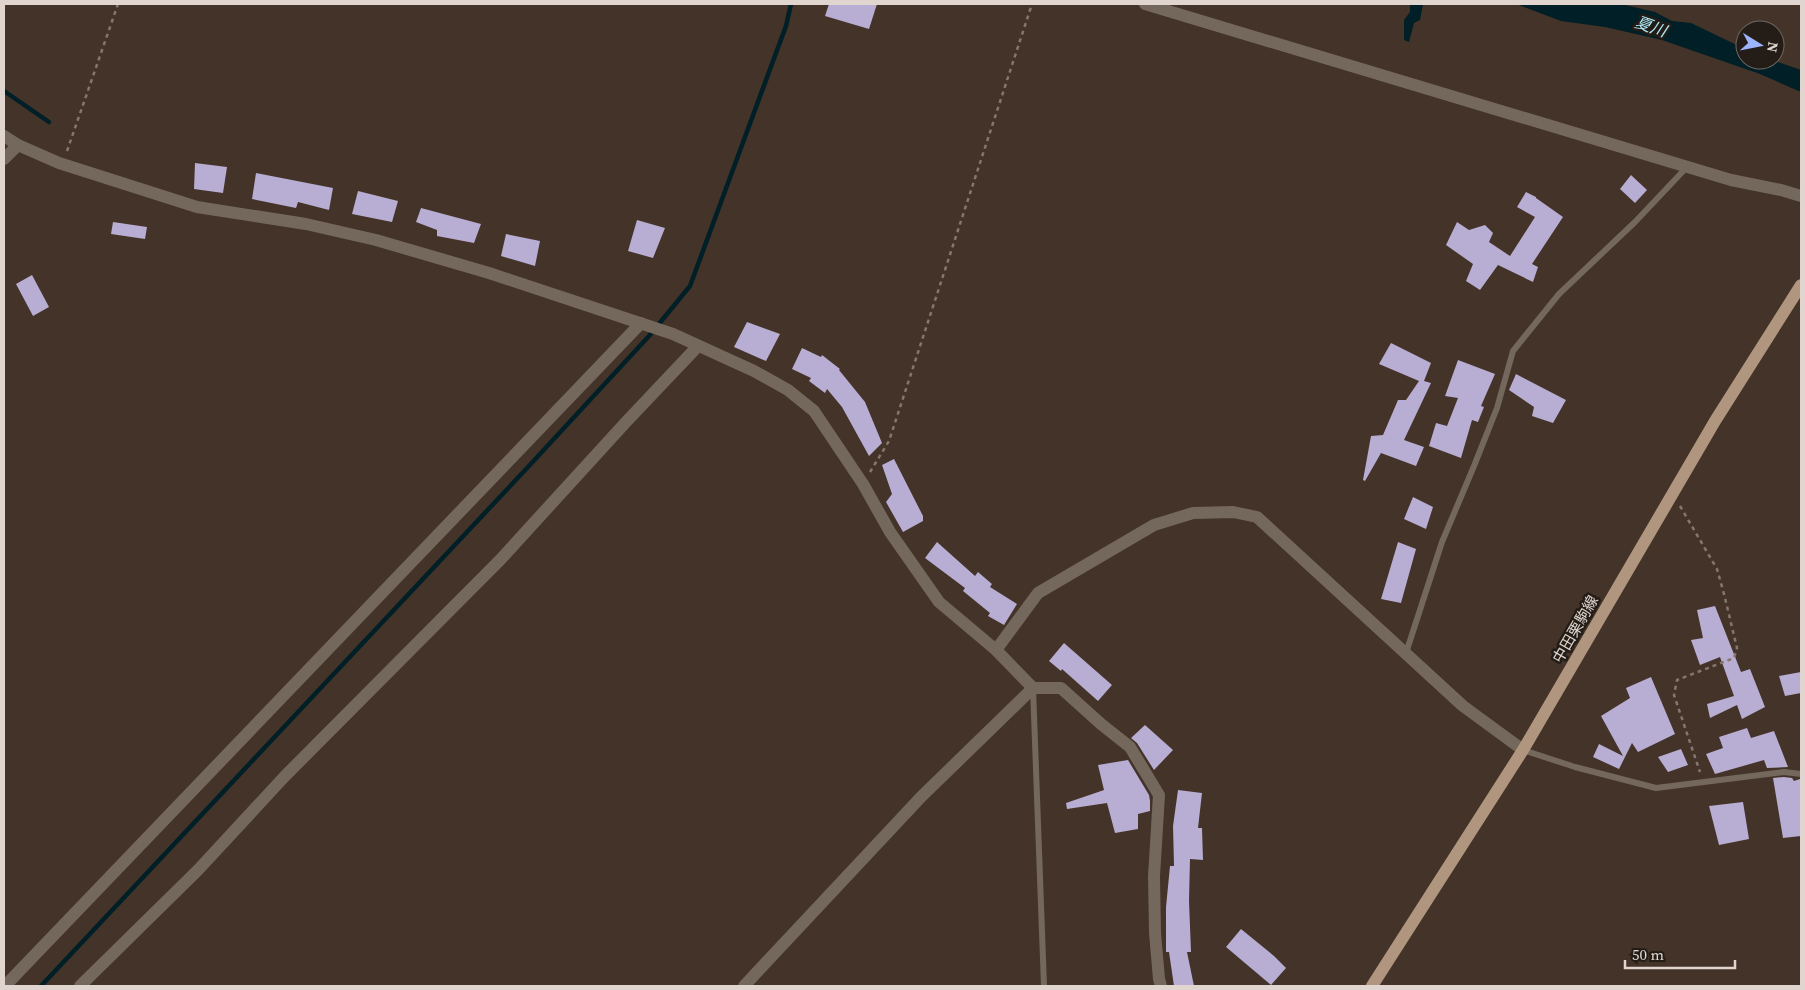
<svg xmlns="http://www.w3.org/2000/svg" width="1805" height="990" viewBox="0 0 1805 990" font-family="'Source Serif 4','Noto Sans JP',serif">
	<rect width="100%" height="100%" fill="#433328"/>
	<g fill="#001f26">
		<path d="M1410,4H1423L1420,20L1414,23L1409,42L1404,40V20L1410,12Z"/>
		<path d="M1511,4H1621L1655,12L1672,21L1691,23L1745,49V60H1772L1801,70V92L1760,74L1662,40L1605,27L1561,21L1519,5Z"/>
	</g>
	<g fill="none" stroke-linecap="round" stroke-linejoin="round">
		<g stroke="#001f26" stroke-width="4.5">
			<path d="M4,91L49,122"/>
			<path d="M41,986L528,467L649,336L690,286L786,26L791,4"/>
		</g>
	</g>
	<g fill="#b8add2">
		<path d="M829,4H877L869,29L825,16Z"/>
		<path d="M195,163L227,167L223,193L194,189Z"/>
		<path d="M256,173L333,188L329,210L298,202L296,208L252,199Z"/>
		<path d="M1631,175L1647,190L1635,203L1620,189Z"/>
		<path d="M358,191L398,201L392,222L352,214Z"/>
		<path d="M1526,192L1536,197V198L1563,217L1532,264L1538,267L1533,282L1498,265L1480,290L1466,281L1473,264L1446,245L1457,222L1469,230L1485,225L1493,233L1489,242L1510,256L1535,217L1517,207Z"/>
		<path d="M421,208L481,224L474,243L437,236V230L416,222Z"/>
		<path d="M637,220L665,228L653,258L628,251Z"/>
		<path d="M113,222L147,227L145,239L111,234Z"/>
		<path d="M506,234L540,241L535,266L501,256Z"/>
		<path d="M32,275L49,307L33,316L16,284Z"/>
		<path d="M747,322L780,334L766,361L734,347Z"/>
		<path d="M1391,343L1431,363L1424,381L1431,383L1404,440L1424,447L1416,466L1381,453L1365,481L1363,480L1371,436L1383,435L1398,400H1406L1419,381L1379,364Z"/>
		<path d="M802,348L821,357L822,355L840,369L839,370L865,402L882,443L869,456L842,407L827,389L825,393L809,381L811,378L792,369Z"/>
		<path d="M1458,360L1495,374L1481,406L1484,407L1478,422L1472,420L1461,458L1429,446L1436,423L1447,426L1458,398L1445,396Z"/>
		<path d="M1516,374L1566,400L1553,423L1532,416L1534,407L1509,390Z"/>
		<path d="M894,459L923,516V521L903,532L886,502L892,494L882,465Z"/>
		<path d="M1413,497L1433,507L1426,529L1404,519Z"/>
		<path d="M937,542L975,576L978,572L992,584L990,587L1017,604L1004,625L988,616L990,613L963,591L965,588L925,558Z"/>
		<path d="M1398,542L1416,549L1401,603L1381,599Z"/>
		<path d="M1715,606L1741,672L1750,669L1765,707L1742,719L1737,705L1710,718L1707,704L1734,696L1720,657L1700,665L1691,640L1703,638L1697,610Z"/>
		<path d="M1064,643L1112,685L1098,701L1062,669L1061,671L1049,661Z"/>
		<path d="M1801,672V693L1785,696L1779,676Z"/>
		<path d="M1651,677L1675,734L1638,752L1632,743L1619,769L1593,757L1599,744L1623,756L1601,716L1630,698L1626,688Z"/>
		<path d="M1145,725L1173,750L1154,770L1137,743L1131,738Z"/>
		<path d="M1747,728L1751,738L1774,731L1788,767L1767,768L1764,760L1715,774L1706,754L1723,748L1719,737Z"/>
		<path d="M1681,749L1688,765L1668,772L1658,757Z"/>
		<path d="M1128,760L1149,795L1150,801V811L1138,814V829L1115,833L1107,803L1067,809L1066,803L1104,790L1098,765Z"/>
		<path d="M1784,777L1792,778L1794,781L1800,779L1801,836L1783,838L1773,778Z"/>
		<path d="M1178,790L1202,793L1198,828H1202L1203,860L1190,859L1189,901L1191,952H1187L1194,986H1174L1169,952H1166V907L1170,866H1174L1173,826Z"/>
		<path d="M1743,802L1749,839L1719,845L1709,806Z"/>
		<path d="M1241,929L1274,956L1286,968L1271,985L1226,947Z"/>
	</g>
	<g fill="none" stroke-linecap="round" stroke-linejoin="round">
		<g stroke="#85776e" stroke-width="2.5" stroke-dasharray="4 4" stroke-linecap="butt">
			<path d="M67,151L118,4"/>
			<path d="M870,472L889,441L1032,4"/>
			<path d="M1680,506L1717,569L1724,594L1737,648L1734,658L1677,680L1674,695L1700,772"/>
		</g>
		<g stroke="#74685c" stroke-width="6">
			<path d="M1406,653L1442,542L1474,466L1497,408L1513,351L1559,294L1635,222L1687,167"/>
			<path d="M1033,688L1044,986"/>
			<path d="M1523,750L1575,767L1656,788L1784,772L1801,774"/>
		</g>
		<g stroke="#74685c" stroke-width="12">
			<path d="M1145,4L1731,180L1781,190L1801,196"/>
			<path d="M4,136L18,145L59,163L197,207L306,224L376,240L489,273L673,334L754,371L788,390L814,411L863,484L890,532L939,602L996,650L1033,688"/>
			<path d="M4,159L18,145"/>
			<path d="M996,650L1038,593L1154,525L1193,513L1233,512L1257,517L1463,706L1523,750"/>
			<path d="M5,986L641,323"/>
			<path d="M80,986L198,870L285,776L500,560L626,422L698,346"/>
			<path d="M744,986L921,797L1033,688H1061L1101,724L1130,747L1159,795L1154,876L1155,933L1159,979L1161,986"/>
		</g>
		<path stroke="#b1967f" stroke-width="12" d="M1372,986L1523,750L1715,421L1801,285"/>
	</g>
	<g text-anchor="middle" dominant-baseline="central" stroke-width="5" stroke-linejoin="round" paint-order="stroke">
		<g font-size="15" fill="#e0d6cf" stroke="#241d17">
			<text transform="translate(1575 629) rotate(-60)">中田栗駒線</text>
		</g>
		<g font-size="16" font-style="italic" fill="#adecfb" stroke="#241d17">
			<text transform="translate(1651 26) rotate(19)">夏川</text>
		</g>
	</g>
	<rect width="1805" height="990" fill="none" stroke="#e0d6cf" stroke-width="10"/>
	<g transform="translate(1760 45) rotate(100)"><circle r="24" fill="#241d17" stroke="#6f6761"/>
	<path d="M0-4L9 19L0 12L-9 19Z" fill="#9cb4fd"/>
	<text y="-8" font-size="14" font-weight="bold" text-anchor="middle" fill="#e0d6cf">N</text>
	</g>
	<path d="M1625 960v8h110v-8" fill="none" stroke="#e0d6cf" stroke-width="2.5"/>
	<text x="1632" y="960" font-size="15" fill="#e0d6cf" stroke="#241d17" stroke-width="4" paint-order="stroke">50 m</text>
</svg>
